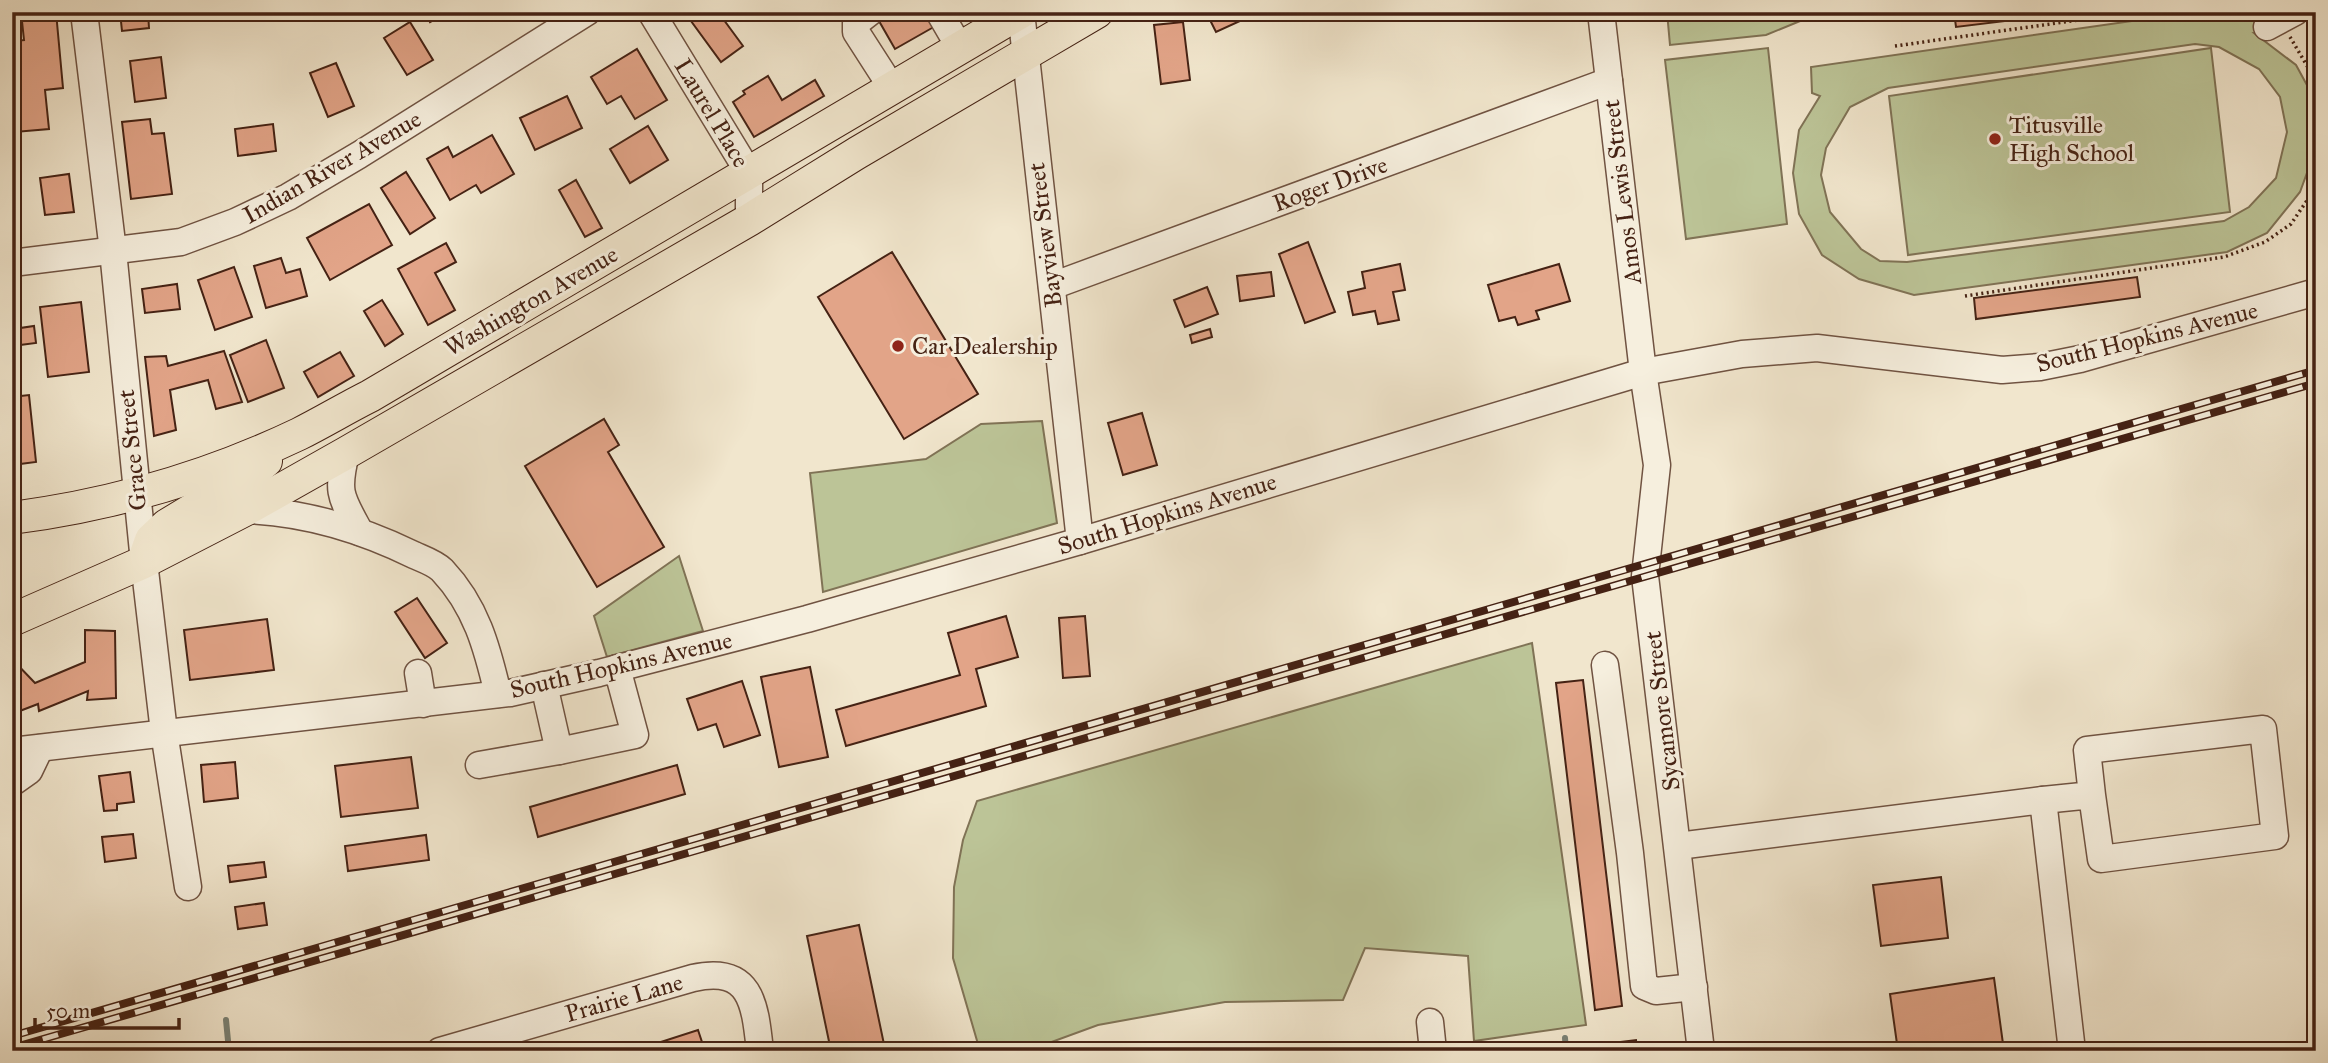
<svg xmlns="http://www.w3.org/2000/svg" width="2328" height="1063" viewBox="0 0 2328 1063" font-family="'IM FELL Great Primer',serif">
	<rect width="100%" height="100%" fill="#f1e6cd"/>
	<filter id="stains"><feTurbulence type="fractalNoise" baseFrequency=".00286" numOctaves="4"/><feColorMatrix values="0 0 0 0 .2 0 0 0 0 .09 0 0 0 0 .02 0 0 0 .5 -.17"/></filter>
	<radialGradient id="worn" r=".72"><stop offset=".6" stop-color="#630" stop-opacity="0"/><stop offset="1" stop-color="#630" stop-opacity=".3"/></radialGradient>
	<g fill="#bcc497" stroke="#807356" stroke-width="2" fill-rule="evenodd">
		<path d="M1667,12H1822L1766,35L1670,45Z"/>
		<path d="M2195,12H2263L2265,32L2254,33L2296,65L2314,98L2316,148L2300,192L2267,233L2227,252L1914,295L1859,279L1822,255L1799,214L1793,173L1799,130L1820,96L1812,93L1811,67ZM2195,44L2219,47L2259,69L2280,97L2287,132L2276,178L2249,207L2224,221L1907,262L1880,261L1861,249L1830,212L1821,175L1826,148L1850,107L1888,88Z"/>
		<path d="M1768,48L1787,224L1686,239L1665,60Z"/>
		<path d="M2211,48L2230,212L1908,255L1889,96Z"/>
		<path d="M1042,421L1057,523L823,592L810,473L926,459L981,424Z"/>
		<path d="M679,556L703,631L607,657L594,616Z"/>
		<path d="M1532,643L1586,1025L1474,1041L1468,956L1365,948L1343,1000L1225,1002L1098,1025L1027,1051H980L953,958L954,887L963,840L977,801Z"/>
	</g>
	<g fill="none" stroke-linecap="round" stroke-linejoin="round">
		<g stroke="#798175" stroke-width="6">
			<path d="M226,1020L229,1051"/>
			<path d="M1565,1038L1566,1051"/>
		</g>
	</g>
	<g fill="#e2a488" stroke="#452214" stroke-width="2">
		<path d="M21,12H56L63,88L45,90L49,129L15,132L12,101V41L24,40Z"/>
		<path d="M120,12H148L149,28L122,31Z"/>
		<path d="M425,12H448L430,22Z"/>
		<path d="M704,12H718L743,46L721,62L691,21Z"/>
		<path d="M894,12H932L939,24L895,49L879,21Z"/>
		<path d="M1206,12H1236L1240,21L1216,32Z"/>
		<path d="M1954,12H2080L1956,27Z"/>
		<path d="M410,22L433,60L407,75L384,38Z"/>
		<path d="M1183,22L1190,80L1161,84L1154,25Z"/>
		<path d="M637,49L667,100L635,119L621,96L607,104L591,77Z"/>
		<path d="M161,57L166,98L135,102L130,61Z"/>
		<path d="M336,63L354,106L328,117L310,73Z"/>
		<path d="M768,76L782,100L815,80L824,96L754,137L733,102L745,94L743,91Z"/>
		<path d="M567,96L582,128L535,150L520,118Z"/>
		<path d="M150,119L152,134L164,133L172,194L131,199L122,122Z"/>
		<path d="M273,124L276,151L238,156L235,129Z"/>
		<path d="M648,126L668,160L630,183L610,149Z"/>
		<path d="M492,135L514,174L481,193L476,185L450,200L427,159L448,147L453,157Z"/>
		<path d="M406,172L435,218L410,234L381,188Z"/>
		<path d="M69,174L74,212L45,215L40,178Z"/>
		<path d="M576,180L602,228L585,237L559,190Z"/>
		<path d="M369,204L392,245L330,280L307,238Z"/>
		<path d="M1308,242L1335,312L1305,323L1279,254Z"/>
		<path d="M446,243L456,262L435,273L455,310L428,325L398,269Z"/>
		<path d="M892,252L978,394L904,439L818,297Z"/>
		<path d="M281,258L286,273L300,269L307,296L266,308L254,266Z"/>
		<path d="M1400,264L1405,290L1393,292L1399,320L1378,324L1375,311L1353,315L1348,292L1365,288L1362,272Z"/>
		<path d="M1559,264L1570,301L1536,311L1539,319L1518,325L1515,317L1499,321L1488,285Z"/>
		<path d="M234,267L252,317L215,330L198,280Z"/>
		<path d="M1271,272L1274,296L1240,301L1237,276Z"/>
		<path d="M2137,277L2140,297L1976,319L1974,298Z"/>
		<path d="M177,284L180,309L145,313L142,289Z"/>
		<path d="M1207,287L1218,314L1185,327L1174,300Z"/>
		<path d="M382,300L403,334L385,346L364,311Z"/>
		<path d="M81,302L89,372L48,377L40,307Z"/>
		<path d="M18,312L20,328L34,326L36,343L12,346V313Z"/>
		<path d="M1210,329L1212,337L1192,343L1190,335Z"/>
		<path d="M266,340L284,388L248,402L230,355Z"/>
		<path d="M224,351L242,402L216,409L208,380L170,390L176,430L154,436L145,357L166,356L168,366Z"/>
		<path d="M340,352L354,376L318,397L304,372Z"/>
		<path d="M29,395L36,462L12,465V397Z"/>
		<path d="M1142,413L1157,465L1123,475L1108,423Z"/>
		<path d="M604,419L619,445L608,452L664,547L597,587L525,466Z"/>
		<path d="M417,598L447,643L425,658L395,612Z"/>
		<path d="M1006,616L1018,657L976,669L986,706L846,746L836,710L960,675L948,633Z"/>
		<path d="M1085,616L1090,676L1063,678L1059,618Z"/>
		<path d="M267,619L274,670L190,680L184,630Z"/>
		<path d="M85,630L115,631L116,698L87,700L88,691L39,711L38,704L12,714V659L35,683L85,662Z"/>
		<path d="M810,667L828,757L779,767L761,677Z"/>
		<path d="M1583,680L1622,1006L1595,1010L1556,683Z"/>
		<path d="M742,681L760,735L724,747L716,724L698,730L687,699Z"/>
		<path d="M411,757L418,808L341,817L335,766Z"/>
		<path d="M235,762L238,798L204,802L201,765Z"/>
		<path d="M677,765L685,794L538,837L530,807Z"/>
		<path d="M130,772L134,802L117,804V810L104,811L99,776Z"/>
		<path d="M133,834L136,858L105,862L102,837Z"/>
		<path d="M426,835L429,860L348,871L345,846Z"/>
		<path d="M264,862L266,877L230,882L228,866Z"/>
		<path d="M1941,877L1948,938L1881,946L1873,885Z"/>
		<path d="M264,903L267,925L238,929L235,907Z"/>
		<path d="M859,925L885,1049L831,1051L807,936Z"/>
		<path d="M1994,978L2004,1051H1898L1890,994Z"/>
		<path d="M698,1030L705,1051H633Z"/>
		<path d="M1636,1040L1637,1051H1604L1603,1044Z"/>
	</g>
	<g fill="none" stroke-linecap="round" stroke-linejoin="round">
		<defs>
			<g id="minor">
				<path d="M84,12L113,251L144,562L164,732L188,887"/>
				<path d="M651,12L749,173V220"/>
				<path d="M870,12L856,23V32L892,88"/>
				<path d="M939,12L960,48"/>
				<path d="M1021,12L1080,541"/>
				<path d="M1601,12L1643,372L1657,465L1645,576L1701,1051"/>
				<path d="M2267,27L2295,12"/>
				<path d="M12,263L181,242L235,222L288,197L359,155L587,12"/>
				<path d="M1052,286L1609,81"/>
				<path d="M346,453C336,493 341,497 360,532"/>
				<path d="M245,510C304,512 361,529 414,555C423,559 435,563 442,570C476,606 487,647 498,694"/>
				<path d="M1605,665L1630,853L1644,986L1656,991L1694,987"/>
				<path d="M418,673L423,704"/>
				<path d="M544,685L559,751L635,735L617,668"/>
				<path d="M12,751L510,693L599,673L807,619L1080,541L1643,372L1742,354L1817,348L2002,370L2040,367L2080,359L2316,292"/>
				<path d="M479,765L559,751"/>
				<path d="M12,783L29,771L40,748"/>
				<path d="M2043,800L2092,795L2101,859L2275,836L2263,729L2087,750L2092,795"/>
				<path d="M1678,846L2043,800L2072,1051"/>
				<path d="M1430,1022L1433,1051"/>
				<path d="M440,1051L693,978C752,965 755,1005 760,1051"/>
			</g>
			<g id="major">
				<path d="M12,518C112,505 209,477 299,434C323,422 346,408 370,396L1021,12"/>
				<path d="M144,560L151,540L167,525L248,476L266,461"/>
				<path d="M12,620L144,562L245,510L346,453L749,220L857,153L1097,12"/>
			</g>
		</defs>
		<use href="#minor" stroke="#705342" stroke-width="29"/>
		<use href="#major" stroke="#452214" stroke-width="34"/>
		<g stroke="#452214" stroke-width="3.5" stroke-dasharray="2 3.5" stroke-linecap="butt">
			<path d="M2290,37L2316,81"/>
			<path d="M1895,46L2135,12"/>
			<path d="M1965,296L2224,257L2265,242L2291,224L2308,199L2316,178"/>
		</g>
		<use href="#minor" stroke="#f6efde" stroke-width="26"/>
		<use href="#major" stroke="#f1e6cd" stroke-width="32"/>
		<defs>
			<g id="rail">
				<path d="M12,1036L2316,370"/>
				<path d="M12,1048L2316,383"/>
			</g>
		</defs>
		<use href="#rail" stroke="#452214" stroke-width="8"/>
		<use href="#rail" stroke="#f6efde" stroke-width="5" stroke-dasharray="16" stroke-linecap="butt"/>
	</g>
	<g fill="#8f2418" stroke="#f6efde" stroke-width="2.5">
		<circle cx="1995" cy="139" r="7"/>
		<circle cx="898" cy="346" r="7"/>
	</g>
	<g text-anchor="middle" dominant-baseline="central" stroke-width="6" stroke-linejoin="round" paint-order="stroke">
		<g font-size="24" fill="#452214" stroke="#f6efde">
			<text transform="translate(712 113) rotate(59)">Laurel Place</text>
			<text transform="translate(332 167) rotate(-30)">Indian River Avenue</text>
			<text transform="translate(1330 184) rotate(-20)">Roger Drive</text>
			<text transform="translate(1622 192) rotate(-97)">Amos Lewis Street</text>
			<text transform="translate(1045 235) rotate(-97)">Bayview Street</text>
			<text transform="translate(531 301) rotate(-30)">Washington Avenue</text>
			<text transform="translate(2147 337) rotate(-14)">South Hopkins Avenue</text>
			<text transform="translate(132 450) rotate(-96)">Grace Street</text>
			<text transform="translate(1167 514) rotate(-17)">South Hopkins Avenue</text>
			<text transform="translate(621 665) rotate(-13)">South Hopkins Avenue</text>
			<text transform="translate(1662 711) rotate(-97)">Sycamore Street</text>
			<text transform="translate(624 998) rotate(-16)">Prairie Lane</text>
		</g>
		<g font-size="24" fill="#452214" stroke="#f6efde" text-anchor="start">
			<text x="2009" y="125">Titusville<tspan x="2009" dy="28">High School</tspan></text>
			<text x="912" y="346">Car Dealership</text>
		</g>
	</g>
	<rect width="2328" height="1063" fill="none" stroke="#f1e6cd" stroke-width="42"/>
	<rect x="14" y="14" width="2300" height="1035" fill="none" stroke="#452214" stroke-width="3.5"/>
	<rect x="21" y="21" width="2286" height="1021" fill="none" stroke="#452214" stroke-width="2"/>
	<path d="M35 1018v10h144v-10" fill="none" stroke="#452214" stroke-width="3.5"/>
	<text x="46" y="1018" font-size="21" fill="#452214" stroke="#f6efde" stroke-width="5" paint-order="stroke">50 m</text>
	<rect width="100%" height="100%" filter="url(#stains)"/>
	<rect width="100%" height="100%" fill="url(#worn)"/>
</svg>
